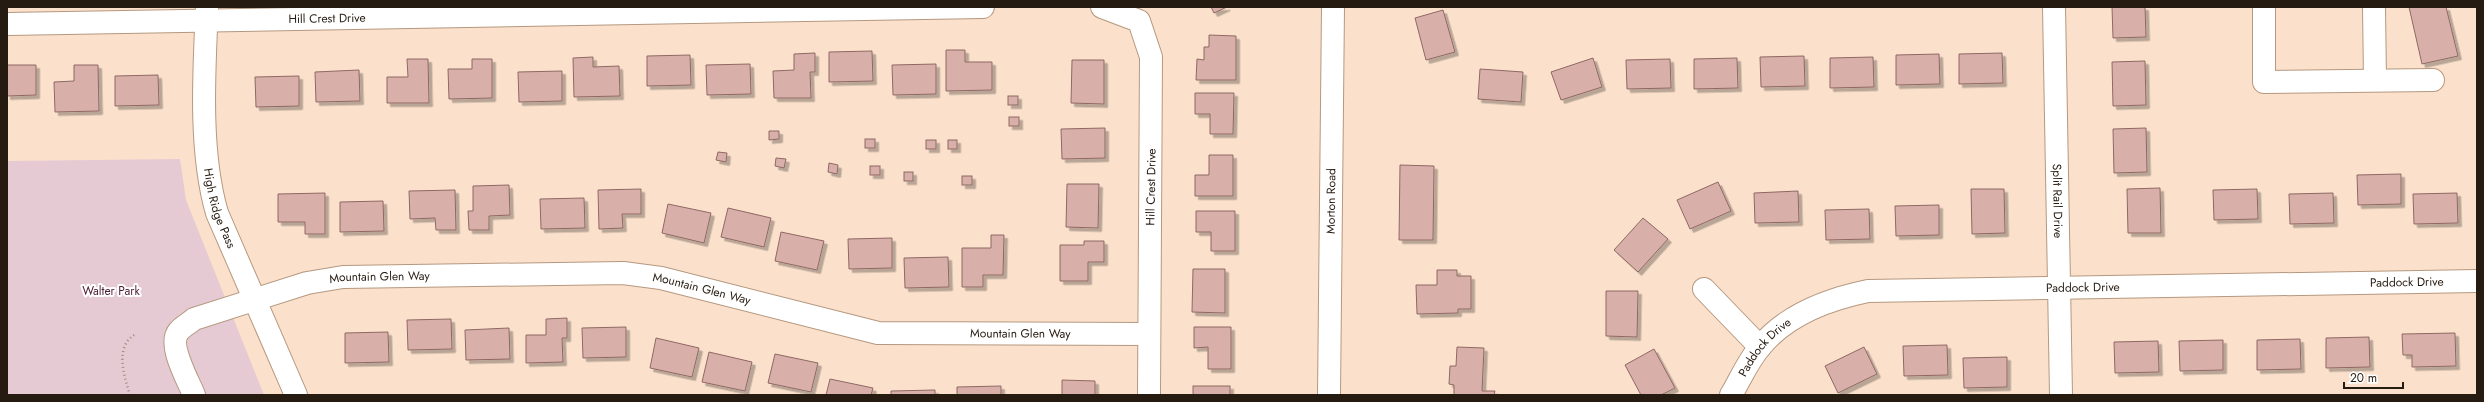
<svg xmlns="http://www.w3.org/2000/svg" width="2484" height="402" viewBox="0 0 2484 402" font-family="Jost,sans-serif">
	<defs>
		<filter id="shadow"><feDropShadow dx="3.5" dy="3.5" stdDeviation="0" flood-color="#0004"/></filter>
	</defs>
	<rect width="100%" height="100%" fill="#fbe1cc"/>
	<path fill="#e5cad4" d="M180,159L186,200L264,395H7V161Z"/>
	<g fill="#d9afa9" stroke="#8e6863" filter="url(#shadow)">
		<path d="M1211,7H1227L1214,13Z"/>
		<path d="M2112,7H2145L2146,37L2113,38Z"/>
		<path d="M2409,7H2446L2458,56L2422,64Z"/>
		<path d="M1443,10L1455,52L1426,60L1415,18Z"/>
		<path d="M1209,35L1236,36V80H1196L1197,59L1204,60V47H1209Z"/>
		<path d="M946,50H965V62H992V90L946,91Z"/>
		<path d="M872,51L873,81L829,82V52Z"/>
		<path d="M815,53V72H810L811,98H774L773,71L794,70V54Z"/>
		<path d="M2002,53L2003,83L1959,84V54Z"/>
		<path d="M1939,54L1940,84L1896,85V55Z"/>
		<path d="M690,55L691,85L647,86V56Z"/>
		<path d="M1804,56L1805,86L1761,87L1760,57Z"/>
		<path d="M593,57V67L619,66L620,96L574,97L573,58Z"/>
		<path d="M1873,57L1874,87L1830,88V58Z"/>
		<path d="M1593,58L1602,87L1561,100L1551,72Z"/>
		<path d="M1737,58L1738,88L1694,89V59Z"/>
		<path d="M407,59H428L429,103H387V77H408Z"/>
		<path d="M472,59H492V98L449,99L448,69H472Z"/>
		<path d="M1670,59L1671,88L1627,89L1626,60Z"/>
		<path d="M1072,60H1104V104L1071,103Z"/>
		<path d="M2145,61L2146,105L2113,106L2112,62Z"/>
		<path d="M750,64L751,94L707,95L706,65Z"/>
		<path d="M936,64V94L893,95L892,65Z"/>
		<path d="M7,65H36V95L7,96Z"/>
		<path d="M74,65H98L99,111L55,112L54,82L74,81Z"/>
		<path d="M1480,69L1523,72L1521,102L1478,99Z"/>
		<path d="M359,70L360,101L316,102L315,72Z"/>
		<path d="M562,71V101L519,102L518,72Z"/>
		<path d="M158,75L159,105L115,106V76Z"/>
		<path d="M299,76V106L256,107L255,77Z"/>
		<path d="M1195,93H1234L1233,134H1210V114H1195Z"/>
		<rect x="1008" y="96" width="10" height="9"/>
		<rect x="1009" y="117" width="10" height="9"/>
		<path d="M1105,128V158L1062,159L1061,129Z"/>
		<path d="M2146,128L2147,172L2114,173L2113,129Z"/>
		<path d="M769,131H779V139L769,140Z"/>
		<rect x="865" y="139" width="10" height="9"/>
		<rect x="926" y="140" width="10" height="9"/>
		<rect x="948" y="140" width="9" height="9"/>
		<path d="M718,152L727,153L726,162L716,160Z"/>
		<path d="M1209,155H1233V196H1195V175H1209Z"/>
		<path d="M776,158L786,159L784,168L775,166Z"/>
		<path d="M829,163L838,165L837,174L828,172Z"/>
		<path d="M1400,165L1434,166L1433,240H1399Z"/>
		<rect x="870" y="166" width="10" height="9"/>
		<rect x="904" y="172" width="9" height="9"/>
		<path d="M2401,174V204L2358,205L2357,175Z"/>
		<rect x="962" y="176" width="10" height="9"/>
		<path d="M1718,182L1731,211L1690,229L1677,200Z"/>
		<path d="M1067,184H1099L1098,228L1066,227Z"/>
		<path d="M509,185L510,215L489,216V230H469L468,211H473V186Z"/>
		<path d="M2160,188L2161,233H2128L2127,189Z"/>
		<path d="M641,189V214H622L623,228L599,229L598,190Z"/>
		<path d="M1971,189H2004L2005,233L1972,234Z"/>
		<path d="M2257,189L2258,219L2214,220L2213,190Z"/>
		<path d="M455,190L456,230H436L435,218L410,219L409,191Z"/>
		<path d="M1798,191L1799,222L1755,223L1754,193Z"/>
		<path d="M325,193V234H305V222H278V194Z"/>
		<path d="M2333,193L2334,223L2290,224L2289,194Z"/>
		<path d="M2457,193L2458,223L2414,224L2413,194Z"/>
		<path d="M584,198L585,228L541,229L540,199Z"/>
		<path d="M383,201L384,231L340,232V202Z"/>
		<path d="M668,204L711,213L704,243L662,233Z"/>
		<path d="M1939,205V235L1896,236L1895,206Z"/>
		<path d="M728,208L771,218L764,247L721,237Z"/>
		<path d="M1869,209L1870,239L1826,240L1825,210Z"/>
		<path d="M1196,211H1235V251H1211V232H1196Z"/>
		<path d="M1643,218L1668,239L1638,272L1614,250Z"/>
		<path d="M781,232L824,241L817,270L775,261Z"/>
		<path d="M991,235H1004L1003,275H983V287H962V248H991Z"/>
		<path d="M892,238V268L849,269L848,239Z"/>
		<path d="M1084,241H1104V262H1088V281H1060V245H1084Z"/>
		<path d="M948,257L949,287L905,288L904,258Z"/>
		<path d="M1193,269H1225V313L1192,312Z"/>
		<path d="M1437,270H1457V276H1471V309H1458V313L1417,314L1416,285H1437Z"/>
		<path d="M1606,291H1638L1637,337L1606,336Z"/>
		<path d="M567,318V338H562L563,362L526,363V335H546V319Z"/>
		<path d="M451,319L452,349L408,350L407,320Z"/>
		<path d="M626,327V357L583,358L582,328Z"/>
		<path d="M1194,327H1231V369H1208V347L1194,348Z"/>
		<path d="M509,328L510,359L466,360L465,330Z"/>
		<path d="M388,332L389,362L345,363V333Z"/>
		<path d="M2455,333L2456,366L2412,367V355H2403L2402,334Z"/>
		<path d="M2369,337L2370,367L2326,368V338Z"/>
		<path d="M656,338L699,348L692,377L650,368Z"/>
		<path d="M2300,339L2301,369L2257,370V340Z"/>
		<path d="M2223,340V370L2180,371L2179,341Z"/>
		<path d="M2158,341L2159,372L2115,373L2114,342Z"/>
		<path d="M1947,345L1948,375L1904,376L1903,346Z"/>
		<path d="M1457,347L1484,348L1482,391H1495L1494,395H1454V385L1449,384L1450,366H1456Z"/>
		<path d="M1864,347L1877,374L1838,393L1825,366Z"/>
		<path d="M1654,349L1675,388L1661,395H1641L1625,365Z"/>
		<path d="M709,352L752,362L745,391L702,382Z"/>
		<path d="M775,354L818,363L811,392L768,383Z"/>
		<path d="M2007,357V387L1964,388L1963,358Z"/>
		<path d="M830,379L873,388L871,395H826Z"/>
		<path d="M1062,380L1095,381V395H1062Z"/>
		<path d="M1001,386V395H957V387Z"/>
		<rect x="1193" y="386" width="37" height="9"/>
		<path d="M935,390V395H891V391Z"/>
	</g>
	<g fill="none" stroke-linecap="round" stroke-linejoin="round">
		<defs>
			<g id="minor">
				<path id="s1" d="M207,7C204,72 199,151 217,213L296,395"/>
				<path d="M1102,7L1139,21L1151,57L1149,395"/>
				<path id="s2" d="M2054,7L2061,395"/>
				<path d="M2264,7V82L2433,80"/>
				<path d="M2374,7L2375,80"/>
				<path id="s3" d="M7,24L983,7"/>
				<path d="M1704,289L1760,347"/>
				<path id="s4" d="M194,395C188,380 167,344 179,331C183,326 190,323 194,319L307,283L343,277L623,273L661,278L878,333L1149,334"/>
				<path id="s5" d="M1329,395L1333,7"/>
				<path id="s6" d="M1731,395C1740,380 1748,361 1760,347C1786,315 1829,299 1868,291L2477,281"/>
			</g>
		</defs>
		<use href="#minor" stroke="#b5987f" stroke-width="24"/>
		<path stroke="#9f8c7c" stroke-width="2.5" stroke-dasharray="1 3" stroke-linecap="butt" d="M130,395C124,376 114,345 136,334"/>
		<use href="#minor" stroke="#fff" stroke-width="22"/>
	</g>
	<g text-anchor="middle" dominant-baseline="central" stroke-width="4" stroke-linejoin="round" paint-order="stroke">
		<g font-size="12" fill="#261b11" stroke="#fff">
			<text stroke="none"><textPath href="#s3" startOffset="320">Hill Crest Drive</textPath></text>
			<text transform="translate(1151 187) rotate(-89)">Hill Crest Drive</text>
			<text stroke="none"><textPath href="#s5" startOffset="194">Morton Road</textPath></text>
			<text stroke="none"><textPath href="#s2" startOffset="194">Split Rail Drive</textPath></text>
			<text stroke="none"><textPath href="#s1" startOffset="203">High Ridge Pass</textPath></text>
			<text stroke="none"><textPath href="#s4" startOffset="279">Mountain Glen Way</textPath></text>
			<text stroke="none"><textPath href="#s6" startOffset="719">Paddock Drive</textPath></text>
			<text stroke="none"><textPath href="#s6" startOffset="395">Paddock Drive</textPath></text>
			<text stroke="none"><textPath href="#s4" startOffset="603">Mountain Glen Way</textPath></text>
			<text stroke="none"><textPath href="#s4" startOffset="927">Mountain Glen Way</textPath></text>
			<text stroke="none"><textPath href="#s6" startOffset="59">Paddock Drive</textPath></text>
		</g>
		<g font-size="12" fill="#4b1e33" stroke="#fff">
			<text x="111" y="291">Walter Park</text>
		</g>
	</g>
	<rect width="2484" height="402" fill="none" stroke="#261b11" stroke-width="16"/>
	<path d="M2344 382v6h59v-6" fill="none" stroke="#261b11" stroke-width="2"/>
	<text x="2350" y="382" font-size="12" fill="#261b11" stroke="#ffffff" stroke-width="3" paint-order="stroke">20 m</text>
</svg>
